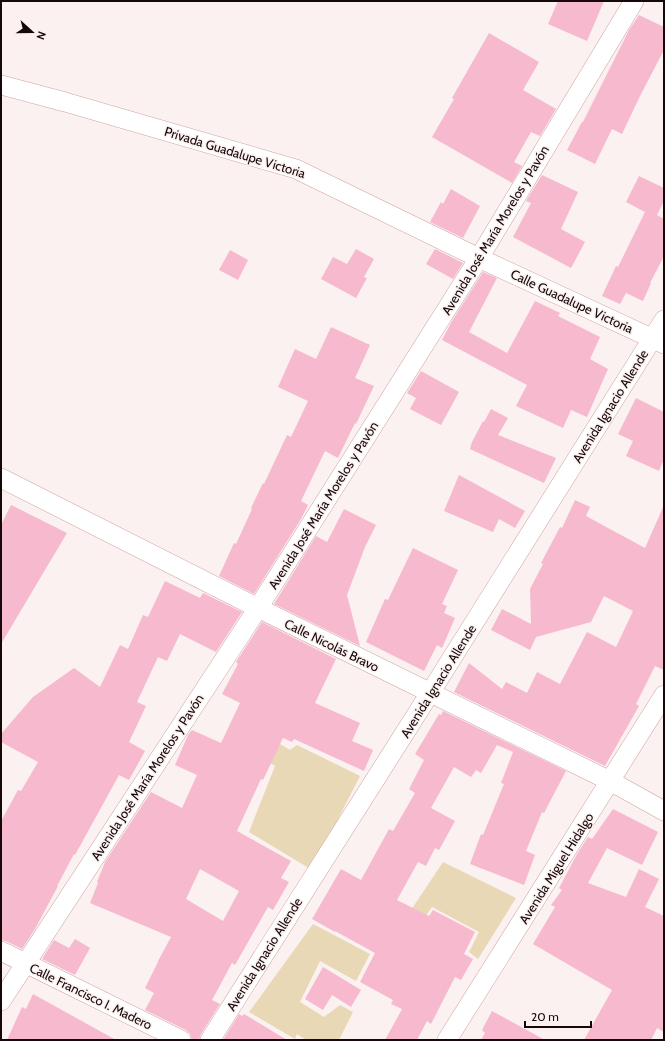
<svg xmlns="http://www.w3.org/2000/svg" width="665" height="1041" viewBox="0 0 665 1041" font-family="Cabin,sans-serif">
	<rect width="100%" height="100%" fill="#faf1f0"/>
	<g fill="#e9d8b6">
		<path d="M265,735L290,750L297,745L360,776L312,870L249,832L275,766L254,754Z"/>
		<path d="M443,862L516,898L478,959L469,952L479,932L432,907L420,924L405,919Z"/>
		<path d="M313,924L370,954L356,981L320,961L300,1002L324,1017L340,1005L353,1012L339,1040H306L297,1034L295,1039L249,1012Z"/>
	</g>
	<g fill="#f7b9ce" fill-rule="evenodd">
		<path d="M558,1H604L587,41L548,24Z"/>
		<path d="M639,15L664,27V50L640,96L622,134L612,129L595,164L567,150L582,122H583L629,30Z"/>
		<path d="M489,33L539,62L523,90L556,109L540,136L531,132L514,162L522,166L512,183L432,137L454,99L452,98Z"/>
		<path d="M542,175L578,192L561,229L585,242L571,268L513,237L531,203L526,201Z"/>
		<path d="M639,176L664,188V201L657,215L664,219V256L650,283H651L643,301L626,293L620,304L602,296L616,266L618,267L645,212L626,202Z"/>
		<path d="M451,189L480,206L463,238L430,222L441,202L443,204Z"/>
		<path d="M356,249L374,259L364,277L367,278L356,298L321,279L333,257L347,264Z"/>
		<path d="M435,249L463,263L453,279L426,264Z"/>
		<path d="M230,250L248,260L238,280L219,270Z"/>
		<path d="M483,272L497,278L469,332L507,353L535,301L560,313L558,316L600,337L590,359L608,369L587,417L571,410L563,428L516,406L527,385L442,340L452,321Z"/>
		<path d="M331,327L370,345L355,378L374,386L356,424L355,423L338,458L325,451L301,501L308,505L301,519L254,594L219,576L234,543L236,544L252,509L251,508L263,483L264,484L287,435L291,437L308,401L278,387L295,349L316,359Z"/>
		<path d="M421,371L459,392L441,425L410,409L416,398L407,393Z"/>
		<path d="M636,398L664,412V459L659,471L626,456L633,441L618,434Z"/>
		<path d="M491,409L508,418L498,435L556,458L544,483L470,449L472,442L483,421L484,422Z"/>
		<path d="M459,475L525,511L515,528L499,519L493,532L444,511Z"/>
		<path d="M575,500L590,507L586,516L645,548L664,505V670L655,666L636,704L639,706L605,766L454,692L469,663L502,689L506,682L527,693L537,672L560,684L587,632L616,647L633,611L604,596L591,622L536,637L530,650L491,630L502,609L531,624L530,589L543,564L541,563L560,527L562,528Z"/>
		<path d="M11,505L67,533L1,644V525Z"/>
		<path d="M344,509L376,525L365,547L347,595L360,646L274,604L316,536L327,542Z"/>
		<path d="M413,548L458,570L442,604L447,606L444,613L455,618L442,648L437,645L424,671L366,642L385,599L388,600Z"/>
		<path d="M165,581L200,598L203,593L242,612L216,652L180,634L167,661L158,657L137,702L146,706L129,742L145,751L129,780L119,775L75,855L74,854L57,886H58L35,929L22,949L6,941L1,940V821L18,790L21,791L38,762L1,742V734L33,697L74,668L100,687L120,645L128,649L143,615L148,617Z"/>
		<path d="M262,622L336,659L315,703L360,723L352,741L373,750L364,771L294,739L292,742L283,738L263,780L261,779L237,831L291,861L281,878L289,882L273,910L268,907L235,965L232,963L212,1000L220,1004L201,1034L199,1040H192L190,1034L186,1030L145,1010L154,993L145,988L158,962V961L171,937L90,903L98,883L97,882L105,862L151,792L182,808L197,775L175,765L188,735L192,730L221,743L240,703L222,694L238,664L236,662ZM200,869L239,891L223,921L186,899Z"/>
		<path d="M443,711L566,771L544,813L542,812L526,851L535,855L524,885L470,864L481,834L483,835L504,784L501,783L513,752L497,745L481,773L476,770L471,777L454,767L431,808L455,821L439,850L435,848L426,866L418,862L397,900L429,916L433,910L475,932L464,954L473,959L461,980L455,977L431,1024L427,1021L417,1040H385L402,1009L391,1004L393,1000L360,982L375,953L335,931V932L312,919L341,869L361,880L389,829L393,831L415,793L409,789L424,760L415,754L439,714L441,715Z"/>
		<path d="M613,809L658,832L642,865L607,848L588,883L626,897L639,869L659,879L645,907L664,916V1032L657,1028L651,1040H584L612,990L533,944L555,907L551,905L562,890L559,888L577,854L588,837L592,839Z"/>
		<path d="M75,939L90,948L75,975L42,959L54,940L69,948Z"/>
		<path d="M323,967L361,990L351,1007L332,995L323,1010L305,999Z"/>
		<path d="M33,994L116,1040H7L22,1007L26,1009Z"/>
		<path d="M492,1011L545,1040H481L485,1033L482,1030Z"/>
		<path d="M239,1014L242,1016L244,1014L287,1040H223Z"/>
	</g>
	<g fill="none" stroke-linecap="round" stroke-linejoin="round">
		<defs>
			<g id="minor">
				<path d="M1,85L65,102L296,169L479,258L664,344"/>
				<path d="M1,478L258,608L610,781L664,811"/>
				<path d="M1,951L181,1040"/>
				<path d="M1,1001L258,608L479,258L634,1"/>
				<path d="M210,1040L430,693L664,320"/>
				<path d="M447,1040L664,695"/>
			</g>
		</defs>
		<use href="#minor" stroke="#cfa5a1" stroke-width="20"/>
		<use href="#minor" stroke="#fff" stroke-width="19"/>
	</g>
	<g text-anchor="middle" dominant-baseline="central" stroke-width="3" stroke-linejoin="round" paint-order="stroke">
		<g font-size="13" fill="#160807" stroke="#faf1f0">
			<text transform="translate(235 152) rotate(17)">Privada Guadalupe Victoria</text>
			<text transform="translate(495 230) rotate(-59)">Avenida José María Morelos y Pavón</text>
			<text transform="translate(572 301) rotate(25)">Calle Guadalupe Victoria</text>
			<text transform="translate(610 406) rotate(-58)">Avenida Ignacio Allende</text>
			<text transform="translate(323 505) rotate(-58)">Avenida José María Morelos y Pavón</text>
			<text transform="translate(332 645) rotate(26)">Calle Nicolás Bravo</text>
			<text transform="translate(438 681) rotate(-58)">Avenida Ignacio Allende</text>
			<text transform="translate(147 777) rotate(-57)">Avenida José María Morelos y Pavón</text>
			<text transform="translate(556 868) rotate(-58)">Avenida Miguel Hidalgo</text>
			<text transform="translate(264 954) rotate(-58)">Avenida Ignacio Allende</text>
			<text transform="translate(91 996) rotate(26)">Calle Francisco I. Madero</text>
		</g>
	</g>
	<rect width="665" height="1041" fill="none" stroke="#160807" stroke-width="4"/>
	<g transform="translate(32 32) rotate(111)" stroke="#faf1f0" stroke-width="3" paint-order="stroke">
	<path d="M0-3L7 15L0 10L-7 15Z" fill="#160807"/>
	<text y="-6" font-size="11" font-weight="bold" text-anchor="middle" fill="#160807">N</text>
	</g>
	<path d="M525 1021v6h66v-6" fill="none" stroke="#160807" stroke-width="2"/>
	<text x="531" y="1021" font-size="12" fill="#160807" stroke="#faf1f0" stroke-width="3" paint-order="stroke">20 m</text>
</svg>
